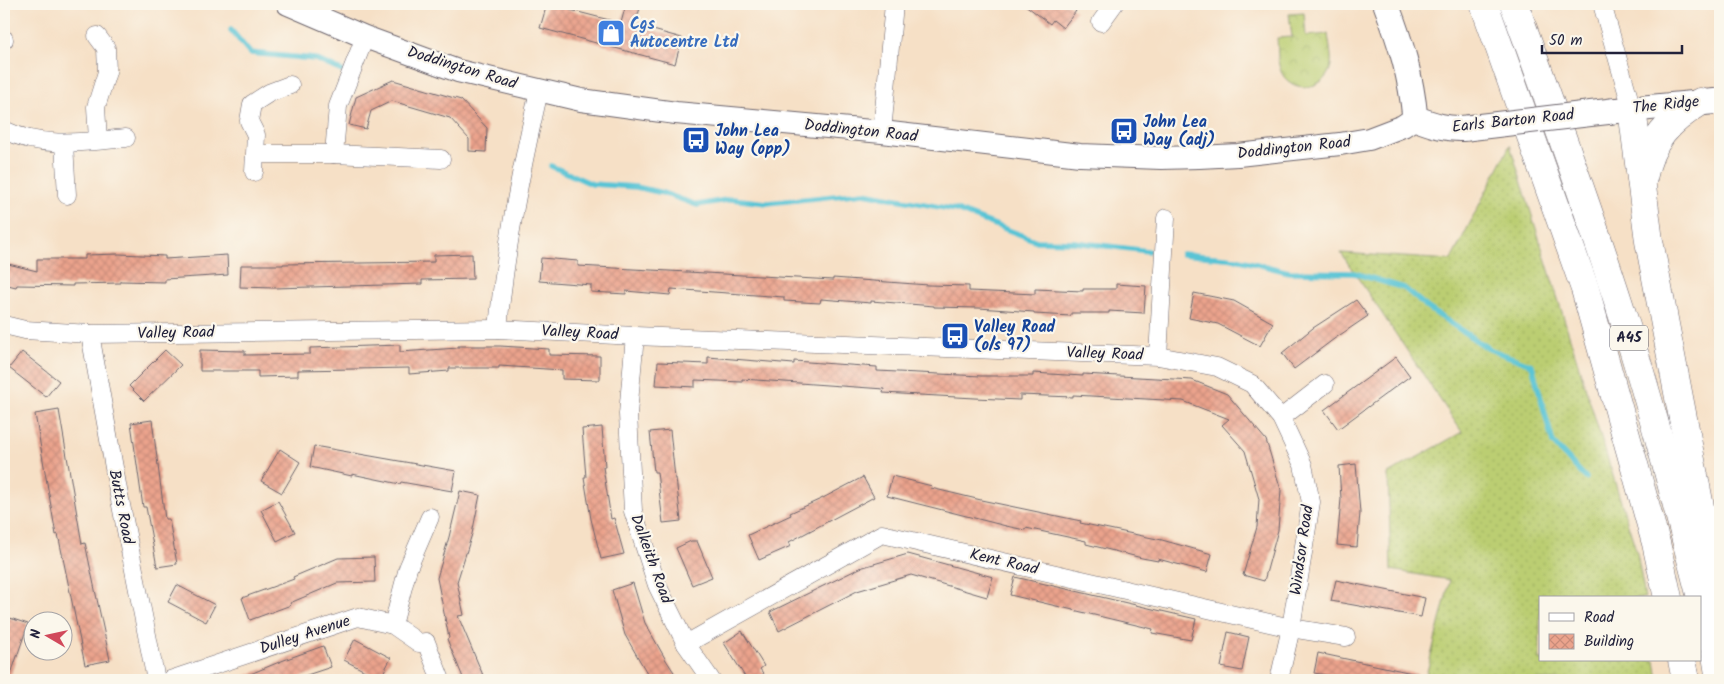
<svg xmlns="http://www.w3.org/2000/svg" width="1724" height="684" viewBox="0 0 1724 684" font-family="Kalam,sans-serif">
	<defs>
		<pattern id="grass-dots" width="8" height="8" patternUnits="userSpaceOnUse" patternTransform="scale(1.25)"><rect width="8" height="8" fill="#bbce72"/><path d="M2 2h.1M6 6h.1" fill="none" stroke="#a0b164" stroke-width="1.8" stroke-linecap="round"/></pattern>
		<pattern id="park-crowns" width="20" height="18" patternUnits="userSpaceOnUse" patternTransform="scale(1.25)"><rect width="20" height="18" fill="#bbce72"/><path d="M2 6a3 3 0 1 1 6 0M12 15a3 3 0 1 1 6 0" fill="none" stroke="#a0b164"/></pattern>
		<pattern id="building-cross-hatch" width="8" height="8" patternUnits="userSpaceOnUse" patternTransform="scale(1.25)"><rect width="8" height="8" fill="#eba38c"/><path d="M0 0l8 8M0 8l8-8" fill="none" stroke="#c98c7a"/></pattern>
	</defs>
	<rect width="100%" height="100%" fill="#fbf7ec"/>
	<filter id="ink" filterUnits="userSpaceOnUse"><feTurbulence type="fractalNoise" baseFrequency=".02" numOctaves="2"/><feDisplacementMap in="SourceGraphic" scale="10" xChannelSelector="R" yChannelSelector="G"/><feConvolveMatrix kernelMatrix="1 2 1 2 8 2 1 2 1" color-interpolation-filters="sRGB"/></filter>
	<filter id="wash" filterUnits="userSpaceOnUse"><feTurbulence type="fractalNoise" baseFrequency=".0096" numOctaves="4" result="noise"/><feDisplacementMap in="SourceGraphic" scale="20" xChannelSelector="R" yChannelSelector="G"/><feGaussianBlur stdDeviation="1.12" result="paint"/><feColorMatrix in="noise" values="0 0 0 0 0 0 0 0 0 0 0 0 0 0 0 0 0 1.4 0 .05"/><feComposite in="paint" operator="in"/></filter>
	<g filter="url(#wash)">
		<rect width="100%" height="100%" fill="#f6e0c6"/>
		<path fill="url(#grass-dots)" stroke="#6e7856" d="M1510,145L1637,553L1645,598H1540V660H1655L1658,680H1425L1450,580L1391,570L1388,474L1462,432L1341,253L1451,260Z"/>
		<path fill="url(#park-crowns)" stroke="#6e7856" d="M1304,13L1306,36L1328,34C1329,44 1332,55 1331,65C1326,92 1289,95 1280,69C1277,60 1278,47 1277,38L1292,37L1289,14Z"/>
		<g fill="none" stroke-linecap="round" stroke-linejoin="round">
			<g stroke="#5ac4d5" stroke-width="5.5">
				<path d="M231,30L250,53L315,59L342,71"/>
				<path d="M551,166L592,184L636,187L663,193L697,205L732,199L767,203L864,193L956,210L1037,241L1074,242L1148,251"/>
				<path d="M1182,254L1236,259L1289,272L1354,273L1404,288L1428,308L1489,349L1532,365L1553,443L1586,478"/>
			</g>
		</g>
		<g id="blocks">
			<g fill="url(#building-cross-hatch)">
				<path d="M547,4L621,23L626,4L640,8L635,25L682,38L675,64L540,28Z"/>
				<path d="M1024,4H1068L1076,11L1063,28L1053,20L1050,24Z"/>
				<path d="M393,80L461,100L487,128L486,152L469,151V139L450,118L392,101L371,111L366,129L349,125L356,97Z"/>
				<path d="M119,254L165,256V259L227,255L228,275L165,279V282L120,281V283L73,284V286L17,285L16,287L4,284V263L37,271V259H85V255Z"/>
				<path d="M472,254L473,279L422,280V284L274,288L240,287L241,265H283V264L434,262V255Z"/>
				<path d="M541,258L578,261V266L833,280V278L928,285L969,286V291L1035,294V289L1083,291V289H1116V284L1146,286L1144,313L1109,311V313H1071V316L1034,314V312L979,308L934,307V306L871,301V303L821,299L820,303L784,301V297L671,289L670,295L626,291V294L591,292V285L539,281Z"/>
				<path d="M1194,293L1234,301L1273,323L1260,346L1218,324L1189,318Z"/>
				<path d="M1356,300L1368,316L1334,339L1294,369L1282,353L1313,328Z"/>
				<path d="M400,345V352L458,348V346H500L549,349V355L600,356V380L562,379V370L499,366V368H449V371L409,374V368L298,370V376L258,377V371H200V350L245,351V355L310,354V348Z"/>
				<path d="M165,350L181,365L144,401L129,386Z"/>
				<path d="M22,352L59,381L46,397L9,368Z"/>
				<path d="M708,357L794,364V361L877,367V371L981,376H1033V373L1083,376V374L1192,380L1227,394L1266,440L1281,490L1278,530L1264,581L1243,575L1257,527L1259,499L1245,451L1222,425L1229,419L1183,401L1073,395V397L1020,395V400L975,398L883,393L884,389L742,379V382L695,380V387L656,385L658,362L708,364Z"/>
				<path d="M1396,357L1410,376L1338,429L1324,410Z"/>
				<path d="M59,410L82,544L85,543L110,660L85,665L58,534L56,535L35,414Z"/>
				<path d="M152,420L165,519H169L177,564L157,567L146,507H143L131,423Z"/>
				<path d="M602,427L605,467H603L611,519L614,518L624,554L601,559L591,519L584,477H586L582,429Z"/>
				<path d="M670,430L675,478H676L681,521L663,523L657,472H654L650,432Z"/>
				<path d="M314,446L456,471L452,491L401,482L400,484L352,474V476L310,467Z"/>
				<path d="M280,449L300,462L282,493L261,481Z"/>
				<path d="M1356,464L1360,513L1357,547L1337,545L1341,499L1339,466Z"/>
				<path d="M892,476L932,486L931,488L981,500L1081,521L1080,523L1162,540L1212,554L1207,572L1158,559V561L1142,558L1086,544V541L1026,528L1025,530L1006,526L887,496Z"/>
				<path d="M863,477L874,497L789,542L791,546L759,560L748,535L791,515L790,513L821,499Z"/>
				<path d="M460,491L480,495L472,534L457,582L464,615L458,616L485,680H464L447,639L449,638L437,578L449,537Z"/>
				<path d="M278,501L295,532L277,541L261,510Z"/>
				<path d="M691,541H697L712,577L692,585L676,548Z"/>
				<path d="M908,554L993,577L987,597L911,575L857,591L779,631L770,612L860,568Z"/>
				<path d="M374,557L375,582L337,583L290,603L291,605L250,620L242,598L294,579L293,577L338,558Z"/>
				<path d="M1015,577L1196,619L1191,640L1152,633L1153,629L1010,595Z"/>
				<path d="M1336,580L1425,598L1421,617L1331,601Z"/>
				<path d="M633,583L645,623L666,660L679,680H651L625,635L612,590Z"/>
				<path d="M177,585L215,605L206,622L168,602Z"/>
				<path d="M4,616L28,624L9,680H4Z"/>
				<path d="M742,631L764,666L760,669L768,680H747L724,643Z"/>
				<path d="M1228,632L1249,637L1242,671L1221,667Z"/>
				<path d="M355,639L391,658L380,679L344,660Z"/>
				<path d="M323,646L331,667L292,680H236L284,660Z"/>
				<path d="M1318,653L1417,674V680H1354L1314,673Z"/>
			</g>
		</g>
	</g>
	<g filter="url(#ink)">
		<use href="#blocks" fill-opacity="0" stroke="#6c646c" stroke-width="1"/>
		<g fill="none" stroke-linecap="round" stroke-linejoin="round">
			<defs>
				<g id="minor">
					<path d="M1602,4L1632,109"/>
					<path d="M1101,22L1114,4"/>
					<path d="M97,36L106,48L107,72L96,107L98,140"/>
					<path d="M4,39V40"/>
					<path d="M4,130C42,149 85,142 126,138"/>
					<path d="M882,132L894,4"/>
					<path d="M64,144L67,195"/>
					<path d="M256,154H334L441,159"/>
					<path d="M334,154L338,106L365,37"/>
					<path d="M254,172L256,135L249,121L252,104L269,93L290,85"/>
					<path d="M4,325L25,330L90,334L498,329L635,336L1158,356L1217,367L1252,384L1281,418L1303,465L1311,502L1291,628L1279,680"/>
					<path d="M498,329C505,248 521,169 539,91"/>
					<path d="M90,334L118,490L156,680"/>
					<path d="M635,336L628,414L633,511L657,585L686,644L711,680"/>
					<path d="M1158,356L1166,218"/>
					<path d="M1281,418L1325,384"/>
					<path d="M393,625L408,568L430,517"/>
					<path d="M686,644L882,534L1291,628L1346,637"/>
					<path d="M170,680L358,617L393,625L419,643L426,642L441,680"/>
				</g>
				<path id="tertiary" d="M288,4L365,37L458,71L581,100L676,113L882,132L1080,155L1161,158L1199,157L1238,155L1340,144L1369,139L1403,126L1415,118"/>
				<g id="secondary">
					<path d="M1386,4C1401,44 1411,75 1415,118C1433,125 1448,130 1467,128"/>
					<path d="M1612,111L1720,101"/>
				</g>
				<g id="trunk">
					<path d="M1484,4L1585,289L1656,543L1668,598"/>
					<path d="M1514,4C1553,110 1592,218 1626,326C1660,434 1687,545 1716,655L1720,680"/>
					<path d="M1632,109L1649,241L1704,528L1709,576"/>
					<path d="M1643,178C1651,139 1668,122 1700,102"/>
					<path d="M1682,660L1686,680"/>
				</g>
			</defs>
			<use href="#minor" stroke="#6c646c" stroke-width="19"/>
			<use href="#tertiary" stroke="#6c646c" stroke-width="24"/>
			<use href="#secondary" stroke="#6c646c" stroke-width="27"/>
			<use href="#trunk" stroke="#6c646c" stroke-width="29"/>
			<use href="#minor" stroke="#fff" stroke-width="18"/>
			<use href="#tertiary" stroke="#fff" stroke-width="22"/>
			<use href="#secondary" stroke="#fff" stroke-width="25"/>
			<use href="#trunk" stroke="#fff" stroke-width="28"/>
			<defs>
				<path id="secondary-bridge" d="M1467,128L1612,111"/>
			</defs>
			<use href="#secondary-bridge" stroke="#6c646c" stroke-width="27" stroke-linecap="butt"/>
			<use href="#secondary-bridge" stroke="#fff" stroke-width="25"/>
		</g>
	</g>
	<defs>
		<symbol id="shop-square" viewBox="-11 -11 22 22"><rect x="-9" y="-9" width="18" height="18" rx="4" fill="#3f7fe0" stroke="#fbf7ec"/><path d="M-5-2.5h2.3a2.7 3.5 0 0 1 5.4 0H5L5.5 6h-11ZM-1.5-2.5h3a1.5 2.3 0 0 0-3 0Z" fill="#fff"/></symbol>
		<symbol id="bus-square" viewBox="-11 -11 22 22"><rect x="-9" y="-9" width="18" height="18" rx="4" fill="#1a4fb4" stroke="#fbf7ec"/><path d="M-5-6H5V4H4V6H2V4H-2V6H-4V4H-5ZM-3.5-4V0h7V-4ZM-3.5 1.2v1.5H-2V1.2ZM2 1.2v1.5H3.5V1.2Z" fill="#fff"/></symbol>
	</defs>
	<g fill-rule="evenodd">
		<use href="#shop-square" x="595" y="17" width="32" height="32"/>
		<use href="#bus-square" x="1108" y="115" width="32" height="32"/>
		<use href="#bus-square" x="680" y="124" width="32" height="32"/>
		<use href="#bus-square" x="939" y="320" width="32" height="32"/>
	</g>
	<g text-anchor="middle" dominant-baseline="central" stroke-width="4.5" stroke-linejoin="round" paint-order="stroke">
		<rect fill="#fbf7ec" stroke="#636270" stroke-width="1" x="1610" y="325.5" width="38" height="25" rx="4"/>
		<g font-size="15" font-weight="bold" fill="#22223b">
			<text x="1629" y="338">A45</text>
		</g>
		<g font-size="16" font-weight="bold" fill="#366cbe" stroke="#fbf7ec" text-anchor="start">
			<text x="630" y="24">Cgs<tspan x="630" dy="18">Autocentre Ltd</tspan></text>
		</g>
		<g font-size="16" fill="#22223b" stroke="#fbf7ec">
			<text transform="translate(462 68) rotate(17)">Doddington Road</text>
			<text transform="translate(1666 105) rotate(-6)">The Ridge</text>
			<text transform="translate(1513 121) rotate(-6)">Earls Barton Road</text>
			<text transform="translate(861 131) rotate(6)">Doddington Road</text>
			<text transform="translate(1294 148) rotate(-6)">Doddington Road</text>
			<text transform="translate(176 333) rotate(-1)">Valley Road</text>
			<text transform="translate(580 333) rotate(3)">Valley Road</text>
			<text transform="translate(1105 354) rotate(2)">Valley Road</text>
			<text transform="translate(121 507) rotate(79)">Butts Road</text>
			<text transform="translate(1302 550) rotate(-82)">Windsor Road</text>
			<text transform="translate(651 559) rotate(70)">Dalkeith Road</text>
			<text transform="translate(1004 562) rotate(13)">Kent Road</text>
			<text transform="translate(305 635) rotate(-18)">Dulley Avenue</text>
		</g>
		<g font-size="16" font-weight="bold" fill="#164399" stroke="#fbf7ec" text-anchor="start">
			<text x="1143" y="122">John Lea<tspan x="1143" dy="18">Way (adj)</tspan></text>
			<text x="715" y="131">John Lea<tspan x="715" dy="18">Way (opp)</tspan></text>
			<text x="974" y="327">Valley Road<tspan x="974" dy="18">(o/s 97)</tspan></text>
		</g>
	</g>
	<rect width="1724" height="684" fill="none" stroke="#fbf7ec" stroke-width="20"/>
	<rect x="1539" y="596" width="162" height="65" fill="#fbf7ec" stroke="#a4a2a5"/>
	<rect x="1549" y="613" width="25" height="8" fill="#ffffff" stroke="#a4a2a5"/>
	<text x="1584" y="622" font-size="15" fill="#22223b">Road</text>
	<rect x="1549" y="634" width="25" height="15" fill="url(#building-cross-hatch)" stroke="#a4a2a5"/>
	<text x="1584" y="646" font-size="15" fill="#22223b">Building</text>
	<g transform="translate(48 636) rotate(279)"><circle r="24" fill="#fbf7ec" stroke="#a4a2a5"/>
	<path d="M0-4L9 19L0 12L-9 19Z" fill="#d1495b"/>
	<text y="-8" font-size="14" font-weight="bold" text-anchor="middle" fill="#22223b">N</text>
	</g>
	<path d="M1542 45v8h140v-8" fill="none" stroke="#22223b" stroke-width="2.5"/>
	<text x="1549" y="45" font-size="15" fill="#22223b" stroke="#fbf7ec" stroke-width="4" paint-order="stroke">50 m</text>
</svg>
